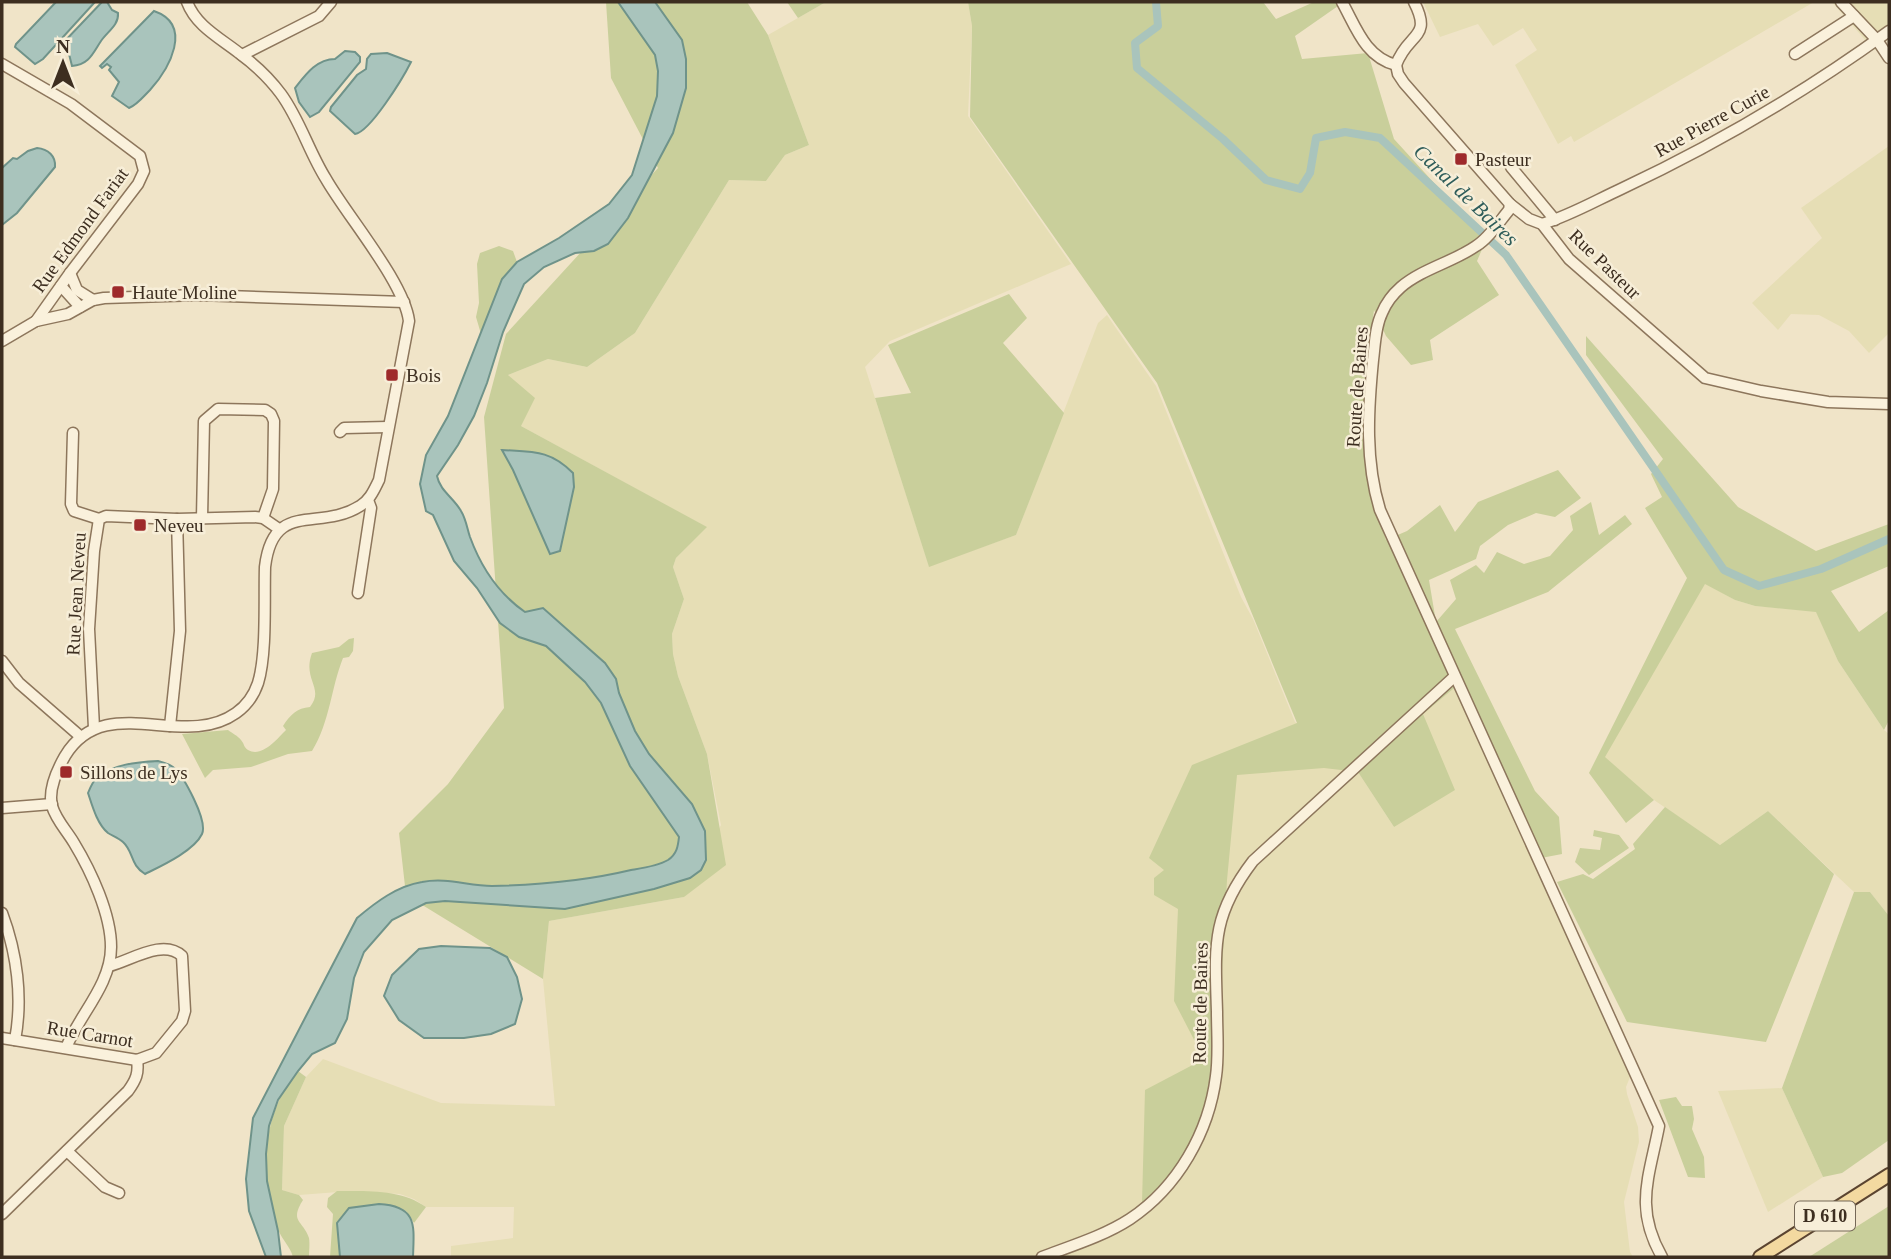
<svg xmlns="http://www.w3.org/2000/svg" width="1891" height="1259" viewBox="0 0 1891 1259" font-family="Georgia,serif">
	<rect width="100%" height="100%" fill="#f0e4c8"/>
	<g fill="#e6deb5">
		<path d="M826,2H968L972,26L968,116L1071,264L890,341L865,367L929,566L1016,535L1098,323L1107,315L1156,386L1241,597L1253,619L1295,722L1358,772L1394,827L1422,714L1454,688L1632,1072L1626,1087L1627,1094L1638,1127L1639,1142L1624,1202L1630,1252L1633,1257H451V1246L513,1238L514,1207H426L414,1199L400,1194L351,1191L299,1195L282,1190L284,1126L306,1077L323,1059L441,1103L555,1106L543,979L549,921L684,897L721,825L707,754L678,676L673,654L672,634L684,599L673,567L676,558L706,527L521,426L508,375L548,359L587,367L635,333L729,180L766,181L785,155L809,145L768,35Z"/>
		<path d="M1423,2H1814L1574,142L1571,136L1558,144L1515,65L1537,50L1523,28L1493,46L1478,24L1440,37Z"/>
		<path d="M1832,2H1889V39L1874,50Z"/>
		<path d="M1889,146V333L1869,353L1849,331L1819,315L1791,314L1778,330L1752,303L1822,238L1801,208Z"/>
		<path d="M1705,583L1735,600L1755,606L1816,611L1838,661L1884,730L1889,734V916L1870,892H1854L1768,811L1720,845L1654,800L1604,757Z"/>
		<path d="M1782,1088L1823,1177L1768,1212L1718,1091Z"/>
	</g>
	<g fill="#c9cf9b">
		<path d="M606,2H747L768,35L809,145L785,155L766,181L729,180L635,333L587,367L548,359L508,375L535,398L521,426L707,527L676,558L673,567L684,599L672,634L673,654L678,676L707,754L726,865L684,897L549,921L543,979L406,895L399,833L448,784L504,708L484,417L506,334L658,168L611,78Z"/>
		<path d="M787,2H826L798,18Z"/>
		<path d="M968,2H1263L1276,19L1314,2H1336L1338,6L1295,36L1302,59L1368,53L1394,139L1486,240L1477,261L1499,295L1430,340L1433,360L1411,365L1386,336L1374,310L1364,387L1366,472L1386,540L1407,531L1440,505L1455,532L1478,502L1558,470L1581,498L1555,517L1536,513L1508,525L1480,546L1476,559L1429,580L1436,622L1456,599L1450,580L1476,565L1484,573L1497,552L1524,564L1550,556L1573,530L1570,516L1591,502L1599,535L1625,515L1632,524L1548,592L1455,629L1535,791L1559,817L1562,854L1541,858L1459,684L1423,714L1455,790L1394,827L1358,772L1324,768L1237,775L1227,880L1216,1082L1190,1155L1142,1203L1145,1090L1204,1059L1174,1001L1178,909L1154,895V878L1164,870L1149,858L1192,765L1297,723L1157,383L970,117L972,26Z"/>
		<path d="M499,246L513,251L517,262L502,279L481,334L476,317L479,303L477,264L480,253Z"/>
		<path d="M1009,294L1027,318L1003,343L1064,413L1016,535L929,567L875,398L911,393L888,345Z"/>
		<path d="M1586,336L1738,507L1816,551L1889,524V566L1831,591L1859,632L1889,610V720L1884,730L1838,661L1816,612L1755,606L1735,600L1705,584L1605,757L1654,800L1626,823L1589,773L1687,578L1645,508L1662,497L1651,474L1663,459L1586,355Z"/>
		<path d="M354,638L353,651L349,657L343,658C331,688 330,722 312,751L288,754L251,767L213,770L205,778L182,734L228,730C232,733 238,736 241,740C245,745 243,746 248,750C262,758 277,739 286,730L283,726C290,715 297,708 310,707C325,688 302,680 312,653L339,647L349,639Z"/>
		<path d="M1665,807L1720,845L1768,811L1834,874L1766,1042L1627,1022L1557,882L1583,874L1593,879L1635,849L1633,844Z"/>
		<path d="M1594,830L1619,835L1629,848L1589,875L1575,862L1580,848L1600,850L1602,838L1593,836Z"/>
		<path d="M1854,892H1870L1889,916V1140L1842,1173L1823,1177L1782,1088Z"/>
		<path d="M298,1071L306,1077L284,1126L282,1190L299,1195L303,1200C289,1222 303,1220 309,1238C310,1244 309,1252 309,1257H293C290,1246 282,1240 278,1229C263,1190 261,1141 278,1103C283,1091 291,1081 298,1071Z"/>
		<path d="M1676,1097L1682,1106H1692L1694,1119L1692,1129L1704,1157L1705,1178L1688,1177L1659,1100Z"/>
		<path d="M337,1191C367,1191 401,1189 426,1207L414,1223L406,1211L379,1204L349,1208L337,1223L340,1257H330L333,1214L327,1207L328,1198Z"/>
		<path d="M1889,1206V1257H1809Z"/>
	</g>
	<g fill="#a9c4bc" stroke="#6f938a" stroke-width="2">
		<path d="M56,2H95L43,59L35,64L15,47L16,44Z"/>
		<path d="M102,2H107L112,10L118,13C119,25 108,31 101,41C93,53 89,65 72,66L68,50L62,44Z"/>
		<path d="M618,2H655L682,40L686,59V88L673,133L628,218L608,244L594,251L575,253L544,267L524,284L503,332L487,383L474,416L458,445L437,476C440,491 454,498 461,511C466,519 467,528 470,537C481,567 499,594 525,612L543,608L605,663L616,679L619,693L635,731L649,754L692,804L705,831L706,860L701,870L690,878L654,889L565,909L445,901L426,903L392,920L364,952L354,978L347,1019L335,1043L312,1054L298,1071L278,1100L269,1126L266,1154L267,1181L278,1231L281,1257H266L249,1211L246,1179L253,1118L357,918C376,902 397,886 422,882C447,877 468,886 492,886C539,885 585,881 631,870C643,868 658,866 668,860C677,854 678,846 679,837L630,766L601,703L585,682L546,646L519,637L500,623L477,588L454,561L433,515L426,511L420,484L426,455L448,416L502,279L517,262L559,238L609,204L632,175L657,96L658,71L655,55Z"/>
		<path d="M154,11C194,25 169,69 150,90C143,97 137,105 129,108L112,96L119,82L109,70L111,67L107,64L102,68L100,66Z"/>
		<path d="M345,51L355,52L360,57V62L319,112L310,117L299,102L295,88C306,74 317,59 335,59Z"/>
		<path d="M387,53L411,62C403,78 370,132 355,134L330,111L331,107L357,75L366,69L367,59L371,54Z"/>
		<path d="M37,148C48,149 56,156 55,167L17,213L2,225V168L13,158L17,159L28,151Z"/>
		<path d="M502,450C534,452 550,450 573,473L574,487L560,551L550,554L513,470Z"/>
		<path d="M158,761C162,762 169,764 173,767C184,776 208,821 202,834C194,851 161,866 145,874C130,865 134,852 123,842C119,838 113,836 108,833C97,824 92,805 88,793C90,788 93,781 97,778C112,764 138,762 158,761Z"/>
		<path d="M441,946L490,948L507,957L517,977L522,999L515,1024L491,1034L464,1038H424L399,1020L384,996L392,975L419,949Z"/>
		<path d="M379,1204C418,1206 414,1226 413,1257H340L337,1223L349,1208Z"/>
	</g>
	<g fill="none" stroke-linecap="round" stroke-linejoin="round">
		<path stroke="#a9c4bc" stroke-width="8" d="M1156,2L1158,26L1135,43L1137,68L1223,139L1266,180L1300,189L1310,173L1316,138L1345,132L1380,138L1506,255L1724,570L1759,586L1821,569L1889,539"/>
		<defs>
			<g id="minor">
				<path d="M1342,2C1356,27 1365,57 1396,65"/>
				<path d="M1841,2L1877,40L1889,58"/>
				<path d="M1795,54L1854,16"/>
				<path d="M242,55L319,16L331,2"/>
				<path d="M2,64L71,104L140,156L144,171L138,184L70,273L36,321"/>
				<path d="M1396,65L1398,74L1404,83L1510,204L1529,219L1542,224L1569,259L1705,378L1761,391L1828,402L1889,404"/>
				<path d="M1396,65C1408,32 1433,39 1414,2"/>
				<path d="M1511,167L1555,220"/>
				<path d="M1510,204L1509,210C1499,222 1489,238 1476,246C1453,262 1422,269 1401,287C1393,294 1386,303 1382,313C1375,327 1375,345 1373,360C1368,411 1365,461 1380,510L1659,1126C1649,1178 1634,1208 1662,1257"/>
				<path d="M1542,224C1569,216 1595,201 1621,189C1715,145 1805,92 1889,31"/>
				<path d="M70,273L77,290L93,300"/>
				<path d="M61,286L80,307"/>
				<path d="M2,341L36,321L68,314L93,300L104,298L198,295L404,302"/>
				<path d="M340,432L344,428L388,427"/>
				<path d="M73,433L71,504L74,511L99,519"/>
				<path d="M202,518L204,421L218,409L265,410L271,414L274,421L273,489L263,518"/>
				<path d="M358,593L371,508L368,500"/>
				<path d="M2,661L19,683L81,737"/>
				<path d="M170,726L180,631L177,519"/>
				<path d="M94,728L89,629L94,551L99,519L106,516L177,519L255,517L263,518L279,529"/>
				<path d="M2,808L52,804"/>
				<path d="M2,913C17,953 23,998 15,1040"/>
				<path d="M2,1038L137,1060L156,1053L182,1021L185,1011L182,956C163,938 130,961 109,966"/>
				<path d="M66,1048C79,1015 111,985 111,947C111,914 91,871 74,843C67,831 56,820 52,806C48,790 57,770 65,756C105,690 183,751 236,713C246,706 254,695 258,683C267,654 264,599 265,567C273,499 319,532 360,506C370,500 374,490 379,480L409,321C404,282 347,216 326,179C309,152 300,120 281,94C270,79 254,64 239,53C220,38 196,26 187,2"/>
				<path d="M67,1151L105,1187L119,1193"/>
				<path d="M2,1214L128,1091C136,1080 139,1073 137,1060"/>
				<path d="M1042,1257C1071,1246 1104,1236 1130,1219C1178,1187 1209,1132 1216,1076C1219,1055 1217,1033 1217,1012C1215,946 1211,916 1253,861L1454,677"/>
			</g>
			<path id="major" d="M1760,1257L1889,1175"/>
		</defs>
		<use href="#minor" stroke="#8d765c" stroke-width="13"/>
		<use href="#major" stroke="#5b4430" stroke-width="16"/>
		<use href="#minor" stroke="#faf1dc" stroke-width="10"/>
		<use href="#major" stroke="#f3d9a0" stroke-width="12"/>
	</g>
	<g fill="#9e2a2b" stroke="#f7eed8" stroke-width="2.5">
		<rect x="1454" y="152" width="14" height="14" rx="3.5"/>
		<rect x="111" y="285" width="14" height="14" rx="3.5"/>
		<rect x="385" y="368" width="14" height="14" rx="3.5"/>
		<rect x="133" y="518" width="14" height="14" rx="3.5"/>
		<rect x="59" y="765" width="14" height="14" rx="3.5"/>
	</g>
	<g text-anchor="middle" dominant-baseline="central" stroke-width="5" stroke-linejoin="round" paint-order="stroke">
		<rect fill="#f7eed8" stroke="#756857" stroke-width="2" x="1795" y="1201.5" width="60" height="29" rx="5"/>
		<g font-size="18" font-weight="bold" fill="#3d2e20">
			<text x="1825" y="1216">D 610</text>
		</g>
		<g font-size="19" fill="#3d2e20" stroke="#f7eed8">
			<text transform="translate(1712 121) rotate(-29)">Rue Pierre Curie</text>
			<text transform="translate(80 230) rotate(-54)">Rue Edmond Fariat</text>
			<text transform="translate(1605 264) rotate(44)">Rue Pasteur</text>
			<text transform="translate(1357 387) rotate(-86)">Route de Baires</text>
			<text transform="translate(76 594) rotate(-87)">Rue Jean Neveu</text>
			<text transform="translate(1200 1003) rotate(-89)">Route de Baires</text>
			<text transform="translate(90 1034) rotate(9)">Rue Carnot</text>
		</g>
		<g font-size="19" fill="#3d2e20" stroke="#f7eed8" text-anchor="start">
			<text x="1475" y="159">Pasteur</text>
			<text x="132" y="292">Haute Moline</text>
			<text x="406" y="375">Bois</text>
			<text x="154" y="525">Neveu</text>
			<text x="80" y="772">Sillons de Lys</text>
		</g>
		<g font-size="21" font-style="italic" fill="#2f5d5a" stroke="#f7eed8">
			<text transform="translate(1466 195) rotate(44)">Canal de Baires</text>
		</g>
	</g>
	<rect width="1891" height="1259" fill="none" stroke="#3d2e20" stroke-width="7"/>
	<g transform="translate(63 63)" stroke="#f7eed8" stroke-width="5" paint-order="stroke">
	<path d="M0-5L12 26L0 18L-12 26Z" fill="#3d2e20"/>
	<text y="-10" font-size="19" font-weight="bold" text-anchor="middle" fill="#3d2e20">N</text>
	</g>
</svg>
